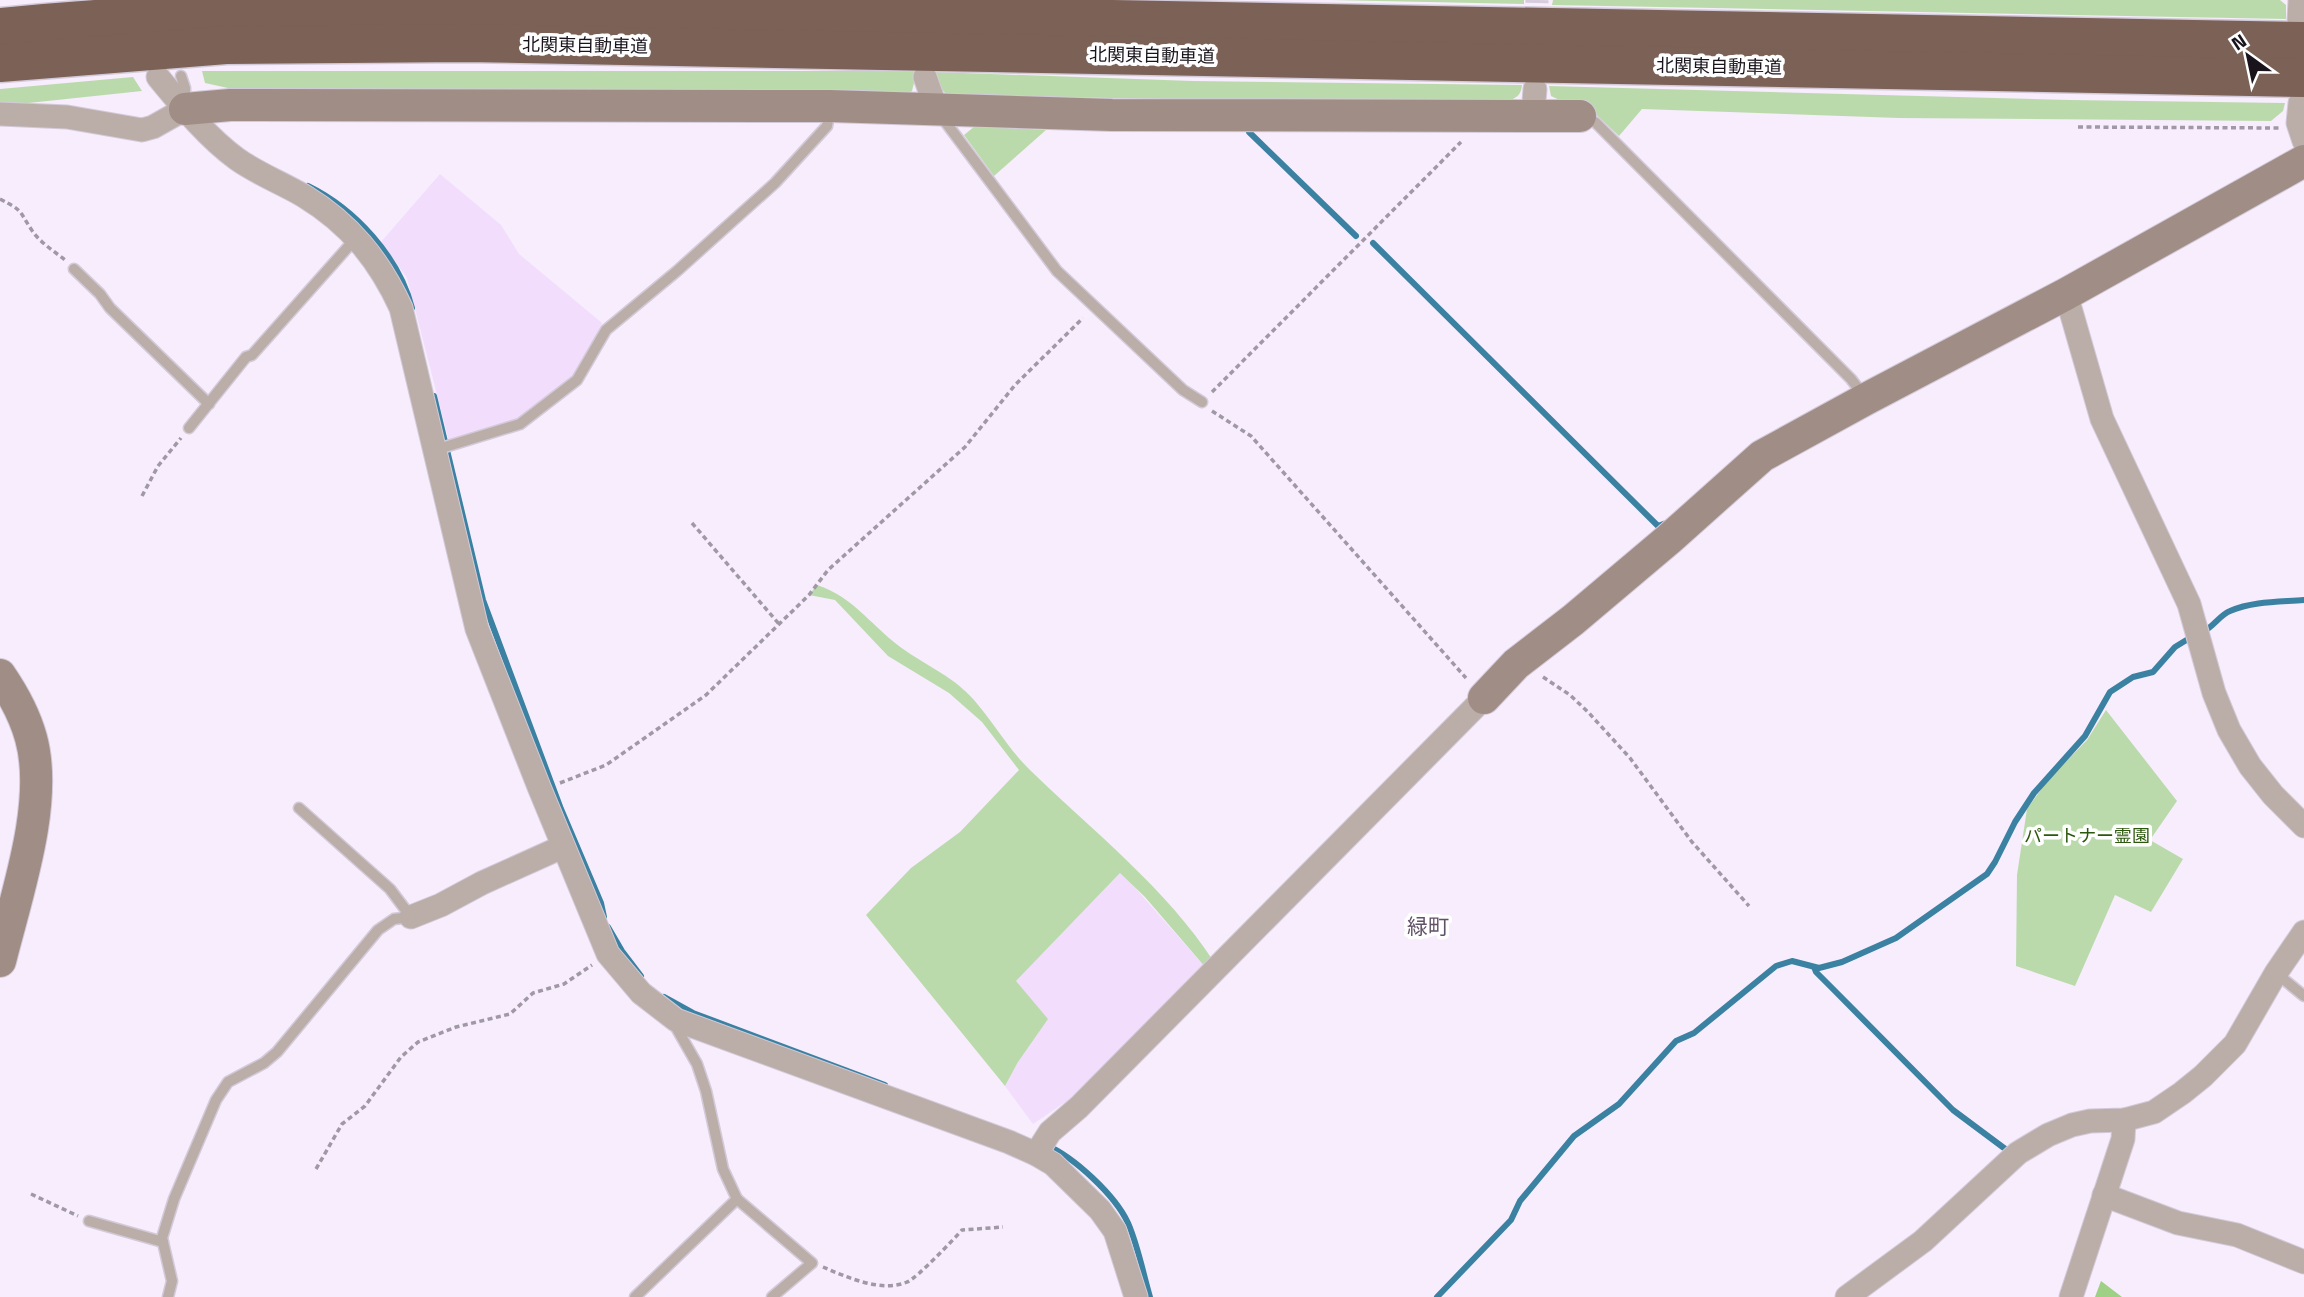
<svg xmlns="http://www.w3.org/2000/svg" width="2304" height="1297" viewBox="0 0 2304 1297" font-family="'Titillium Web','Noto Sans JP',sans-serif">
	<rect width="100%" height="100%" fill="#f7edfd"/>
	<g fill="#f2ddfd">
		<path d="M440,174L501,225L519,254L602,323L581,366L568,380L521,418L449,441L407,278L381,242Z"/>
		<path d="M1121,872L1206,968L1067,1101L1033,1124L1005,1086L1018,1062L1016,981Z"/>
	</g>
	<g fill="#bbdaac">
		<path d="M1331,0H1524V4Z"/>
		<path d="M1553,0H2280L2286,5V19L1552,5Z"/>
		<path d="M202,71H917L912,91L905,95L237,90L205,83Z"/>
		<path d="M934,72L1193,81L1522,85C1521,95 1517,98 1507,101L1217,100L947,95L934,81Z"/>
		<path d="M133,77L142,91L0,106V89Z"/>
		<path d="M1549,86L2070,100L2285,103L2283,111L2271,121L1899,118L1642,109L1619,136L1588,107L1572,106L1551,96Z"/>
		<path d="M975,126L1046,130L994,176L964,135Z"/>
		<path d="M817,585C855,597 873,629 906,651C929,667 955,678 974,700C994,723 1009,750 1031,771C1093,831 1167,889 1214,962L1206,968L1145,897L1120,873L1016,981L1048,1019L1018,1062L1005,1086L866,915L911,868L960,832L1019,770L982,722L949,693L888,656L835,600L809,595Z"/>
		<path d="M2106,710L2177,801L2150,840L2183,859L2151,912L2115,895L2075,986L2016,966L2017,875L2027,809L2048,780L2087,740Z"/>
	</g>
	<path fill="#9ed086" d="M2101,1281L2122,1297H2095Z"/>
	<g fill="none" stroke-linecap="round" stroke-linejoin="round">
		<g stroke="#3b81a2" stroke-width="6">
			<path d="M1249,132L1356,236"/>
			<path d="M308,186C355,209 399,257 412,308"/>
			<path d="M1373,243L1658,526L1666,523"/>
			<path d="M434,396L483,600L561,809L601,903L604,917"/>
			<path d="M2203,632C2214,626 2220,615 2230,611C2253,601 2280,602 2304,600"/>
			<path d="M608,927L622,951L641,976"/>
			<path d="M1814,967L1816,972L1830,986L1953,1110L2008,1151L2007,1153"/>
			<path d="M664,997L693,1013L885,1085"/>
			<path d="M1046,1145C1074,1157 1115,1195 1128,1223C1138,1246 1143,1273 1150,1297"/>
			<path d="M1437,1297L1511,1220L1520,1201L1574,1136L1619,1104L1676,1041L1694,1033L1776,966L1792,961L1819,968L1842,962L1896,938L1987,874L1995,862L2015,822L2034,793L2085,736L2110,692L2133,677L2153,672L2175,647L2193,636"/>
		</g>
		<path stroke="#d6ccdb" stroke-width="23" stroke-dasharray="23 11" stroke-linecap="butt" d="M1536,37L1537,0"/>
		<defs>
			<g id="lane">
				<path d="M181,76L185,88V104"/>
				<path d="M941,116L1057,271L1183,390L1202,402"/>
				<path d="M1585,116L1596,123L1851,379L1864,396"/>
				<path d="M74,269L100,294L110,308L209,404"/>
				<path d="M189,428L246,357L252,355L356,238"/>
				<path d="M435,450L520,424L577,380L606,330L677,271L775,183L827,126L830,109"/>
				<path d="M299,808L390,889L411,917"/>
				<path d="M2276,973L2304,996"/>
				<path d="M737,1199L812,1263L772,1297"/>
				<path d="M89,1221L163,1242"/>
				<path d="M168,1297L172,1281L162,1238L174,1199L216,1100L228,1082L264,1063L277,1052L378,930L394,919L411,917"/>
				<path d="M635,1297L737,1199L723,1169L706,1091L697,1064L677,1029V1022"/>
			</g>
			<g id="street">
				<path d="M2299,20L2300,0"/>
				<path d="M158,77C182,106 207,137 237,159C258,174 282,183 304,196C350,224 379,260 401,308L477,629L539,787L608,954L641,993L676,1020L1009,1142L1036,1154L1053,1164L1100,1210L1115,1231L1136,1297"/>
				<path d="M925,77L937,111"/>
				<path d="M2300,103L2298,123L2304,141"/>
				<path d="M0,114L67,117L142,130L153,127L185,109"/>
				<path d="M1533,114L1535,89"/>
				<path d="M2066,294L2102,419L2189,604L2214,693L2229,730L2250,766L2273,795L2304,826"/>
				<path d="M411,917L441,905L482,883L562,847"/>
				<path d="M1036,1154L1050,1132L1079,1107L1484,698"/>
				<path d="M2104,1195L2178,1223L2237,1235L2304,1262"/>
				<path d="M1847,1297L1923,1241L2018,1153L2048,1135L2072,1125L2090,1121L2124,1120L2154,1112L2182,1093L2203,1076L2235,1044L2276,973L2304,932"/>
				<path d="M2071,1297L2123,1139L2124,1120"/>
			</g>
			<g id="secondary">
				<path d="M185,109L230,105L830,106L1112,115L1580,116"/>
				<path d="M0,675C13,694 25,716 31,738C49,803 16,896 0,961"/>
				<path d="M1484,698L1516,664L1573,620L1669,539L1762,456L1866,399L2066,294L2304,161"/>
			</g>
			<g id="highway">
				<path d="M0,27C154,12 308,7 463,7L2304,41"/>
				<path d="M0,63L226,45L466,43L2304,78"/>
			</g>
		</defs>
		<use href="#lane" stroke="#d3cad9" stroke-width="13"/>
		<use href="#street" stroke="#d3cad9" stroke-width="25"/>
		<use href="#secondary" stroke="#d3cad9" stroke-width="34"/>
		<use href="#highway" stroke="#d3cad9" stroke-width="41"/>
		<g stroke="#a098a4" stroke-width="3.5" stroke-dasharray="5 3.5" stroke-linecap="butt">
			<path d="M2078,127L2280,128"/>
			<path d="M0,199C23,211 18,209 31,229C39,242 54,251 65,260"/>
			<path d="M1212,392L1461,142"/>
			<path d="M1212,411L1251,436L1466,678"/>
			<path d="M142,496L158,466L181,438"/>
			<path d="M692,523L779,624"/>
			<path d="M1543,677L1570,695L1588,712L1630,758L1692,842L1749,906"/>
			<path d="M560,783L606,765L706,695L809,595L828,570L965,447L1015,385L1083,318"/>
			<path d="M316,1169L342,1124L365,1106L401,1057L418,1042L456,1027L510,1014L533,993L564,984L592,965"/>
			<path d="M31,1194L78,1216"/>
			<path d="M823,1267C846,1277 882,1293 907,1282C916,1279 954,1239 962,1230L1003,1227"/>
		</g>
		<use href="#lane" stroke="#bbaea8" stroke-width="10"/>
		<use href="#street" stroke="#bbaea8" stroke-width="23"/>
		<use href="#secondary" stroke="#a08d85" stroke-width="32"/>
		<use href="#highway" stroke="#7b6156" stroke-width="38"/>
	</g>
	<g text-anchor="middle" dominant-baseline="central" stroke-width="7" stroke-linejoin="round" paint-order="stroke">
		<g font-size="18" fill="#19141c" stroke="#fff">
			<text transform="translate(585 45) rotate(1)">北関東自動車道</text>
			<text transform="translate(1152 55) rotate(1)">北関東自動車道</text>
			<text transform="translate(1719 66) rotate(1)">北関東自動車道</text>
		</g>
		<g font-size="18" fill="#2b580c" stroke="#fff">
			<text x="2087" y="835">パートナー霊園</text>
		</g>
		<g font-size="21" fill="#605167" stroke="#fff">
			<text x="1428" y="926">緑町</text>
		</g>
	</g>
	<g transform="translate(2248 56) rotate(327)" stroke="#ffffff" stroke-width="5" paint-order="stroke">
	<path d="M0-5L12 26L0 18L-12 26Z" fill="#19141c"/>
	<text y="-10" font-size="19" font-weight="bold" text-anchor="middle" fill="#19141c">N</text>
	</g>
</svg>
